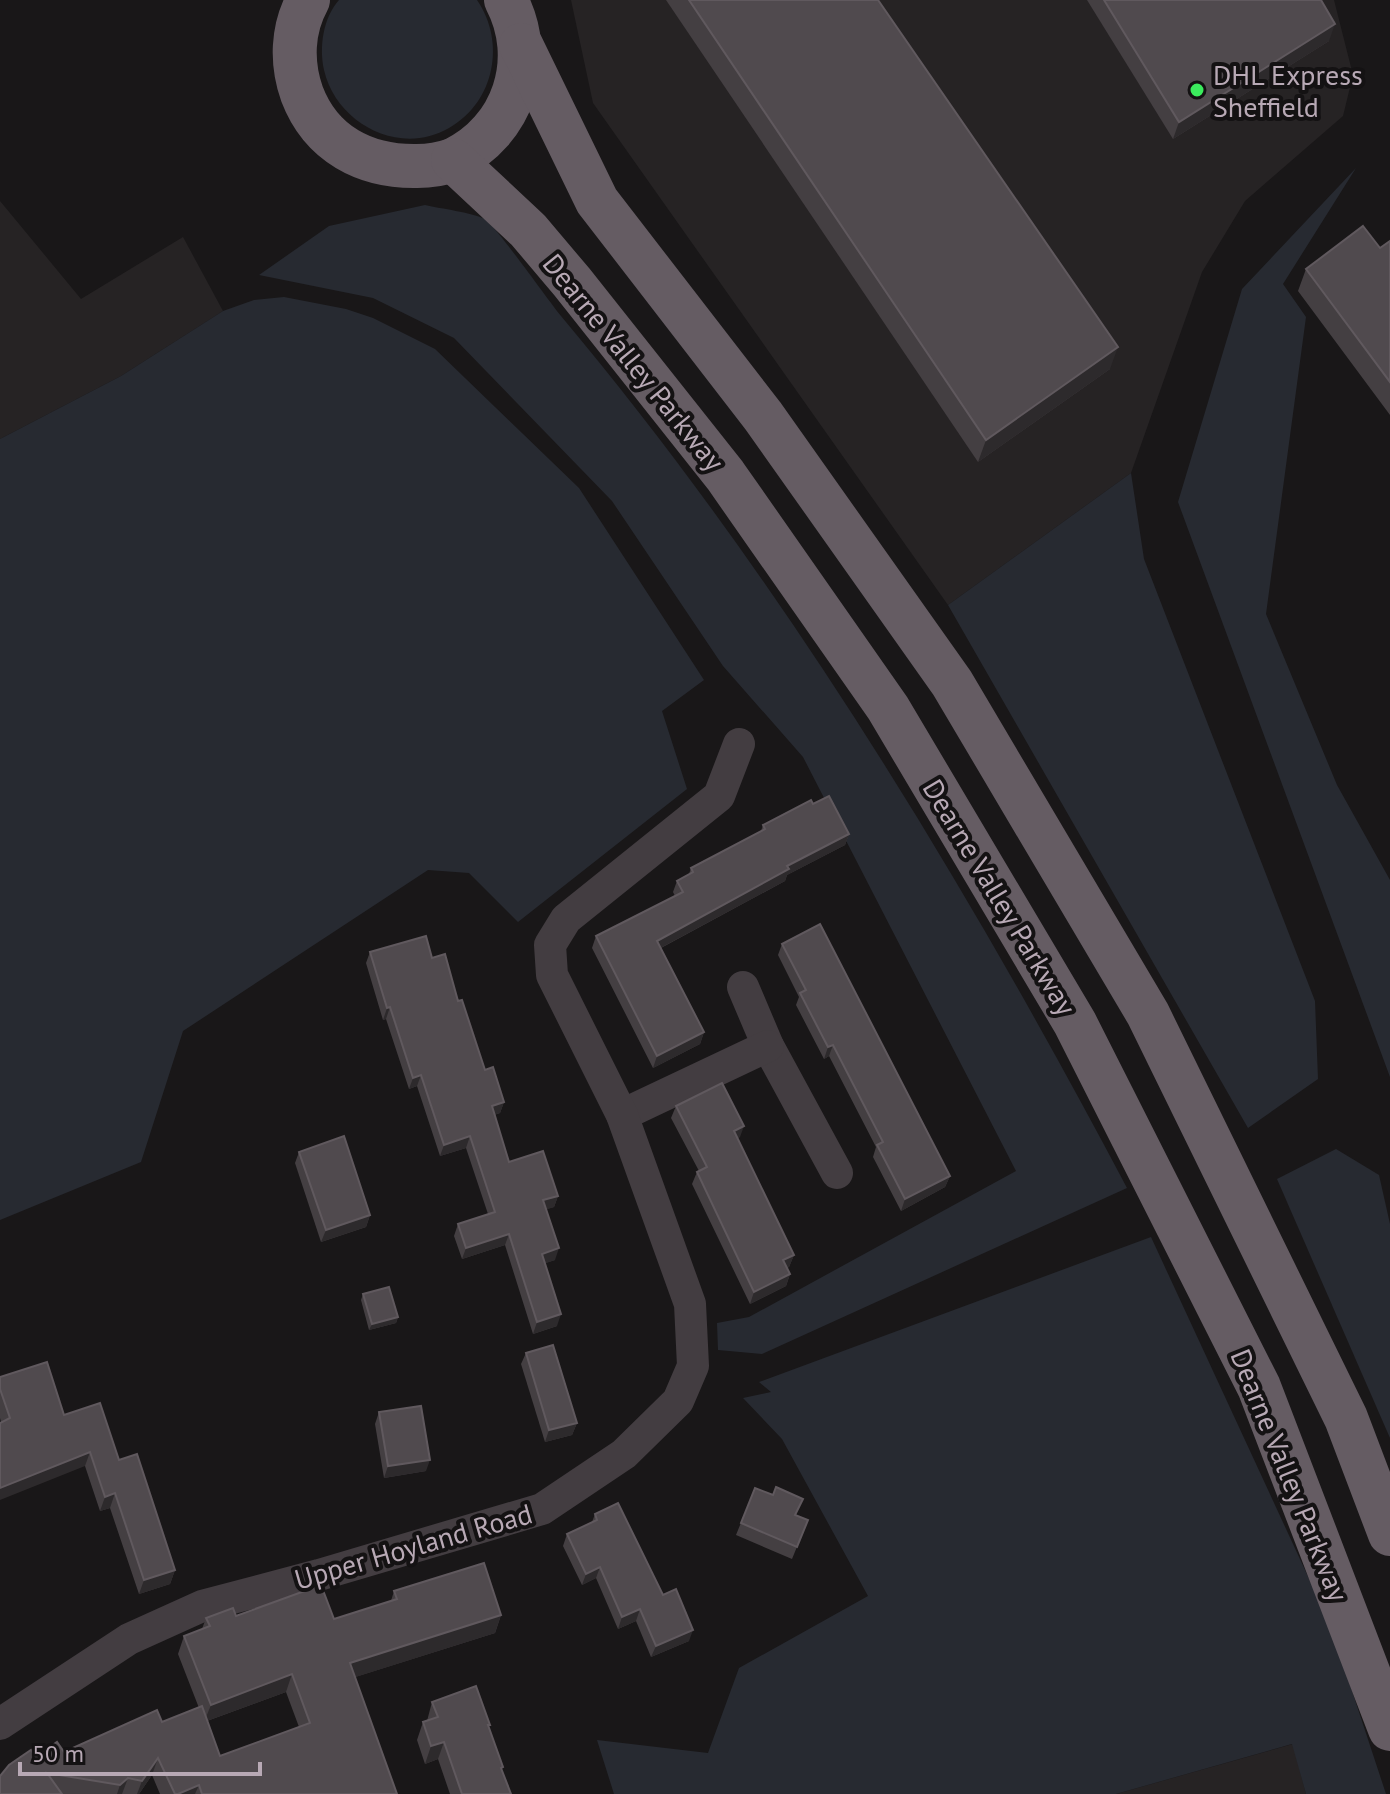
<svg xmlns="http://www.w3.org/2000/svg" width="1390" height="1794" viewBox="0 0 1390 1794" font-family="'PT Sans',sans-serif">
	<rect width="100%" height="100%" fill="#191718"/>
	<g fill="#262324">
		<path d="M571,0H1334L1353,75L1343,116L1245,201L1202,272L1131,473L948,605L593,103Z"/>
		<path d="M0,201L81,299L183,237L223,311L121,376L0,439Z"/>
		<path d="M1293,1744L1306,1794H1116Z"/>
	</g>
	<g fill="#272a31">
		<path d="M339,0H477C506,42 495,102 449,128C399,157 336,123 324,70C319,47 323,18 339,0Z"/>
		<path d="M1356,168L1283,284L1306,317L1266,614L1337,785L1390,880V1077L1178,502L1242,289Z"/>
		<path d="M425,205C442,209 470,212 485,219C495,225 548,300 561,316C784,582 965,882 1127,1188L762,1354L718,1350L717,1323L749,1317L1016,1171L803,757L723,666L612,501L454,338L373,298L259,275L329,226Z"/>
		<path d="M284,297L346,309L373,318L435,349L579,488L704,680L662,711L687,789L518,922L469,873L428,870L183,1031L141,1162L0,1220V439L121,376L223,311L254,300Z"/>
		<path d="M1131,473L1144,559L1315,1001L1318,1079L1248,1128L948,605Z"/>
		<path d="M1336,1149L1379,1175L1390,1224V1438L1277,1179Z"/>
		<path d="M1151,1237L1330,1624L1386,1794H1306L1292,1744L1116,1794H614L597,1740L708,1753L739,1668L868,1596L782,1439L743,1398L771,1392L759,1382Z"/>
	</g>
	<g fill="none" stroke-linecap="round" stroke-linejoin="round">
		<g stroke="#433d41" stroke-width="32">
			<path d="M743,987L768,1046L837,1173"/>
			<path d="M622,1115L768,1046"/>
			<path d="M0,1724L129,1639L202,1606L319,1575L542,1509L624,1454L678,1401L693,1366L690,1304L622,1115L552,975L550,945L566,919L719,796L739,744"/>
		</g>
		<g stroke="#655c63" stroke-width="44">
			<path d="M308,0C292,29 291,63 302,94C321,144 365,167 417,166C428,166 442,164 453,160C514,131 537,59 506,0"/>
			<path d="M521,45L597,201L763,416L952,683L1148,1014L1346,1418L1390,1534"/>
			<path d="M453,160L528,230L572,282L725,475L888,708L1075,1023L1259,1387L1390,1729"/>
		</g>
	</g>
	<g fill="#443f42" fill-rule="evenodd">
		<path d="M666,0H878L1110,369L978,462Z"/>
		<path d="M1087,0H1321L1329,41L1173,139Z"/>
		<path d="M1390,241V415L1298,291L1306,269L1380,248Z"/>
		<path d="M813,804L849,834L845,845L787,875L785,881L661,948L704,1032L700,1044L653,1068L592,948L596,936L675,896L673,892L677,881L689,874L691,868L761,831L763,825Z"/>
		<path d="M782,944L950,1176L945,1187L901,1211L873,1157L876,1147L829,1056L824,1059L796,1005L799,997L778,955Z"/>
		<path d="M370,952L432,958L458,1001L485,1070L504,1102L500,1113L494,1115L509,1162L558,1196L554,1207L546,1209L555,1260L545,1263L557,1326L533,1334L505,1245L462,1259L454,1236L458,1224L488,1214L466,1148L440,1156L417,1086L409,1089L386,1019L383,1020L366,963Z"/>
		<path d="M676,1106L740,1137L737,1138L794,1255L789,1267L787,1268L790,1274L786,1286L750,1304L692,1184L697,1172L699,1171L671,1118Z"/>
		<path d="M299,1152L370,1215L366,1227L321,1242L295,1163Z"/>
		<path d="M363,1294L398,1317L396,1323L369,1330L361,1300Z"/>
		<path d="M526,1353L577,1423L572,1435L545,1442L521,1364Z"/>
		<path d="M0,1377L64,1415L119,1460L175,1570L170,1584L139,1594L110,1508L100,1511L85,1466L1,1422L0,1418Z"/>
		<path d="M379,1412L426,1471L384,1478L375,1424Z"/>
		<path d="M755,1488L796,1515L808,1520L792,1559L736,1535Z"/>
		<path d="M595,1514L663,1595L689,1641L651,1657L636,1621L618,1629L596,1578L582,1585L563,1546L567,1534L592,1522Z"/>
		<path d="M394,1591L501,1615L495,1633L355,1677L397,1794H160L152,1775L139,1794H61L36,1757L64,1752L162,1722L199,1708L178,1654L184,1636L202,1629L206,1618L236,1616L334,1619L391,1601ZM286,1692L299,1727L220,1756L207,1721Z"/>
		<path d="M432,1702L489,1728L502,1770L511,1794H450L438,1759L425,1764L417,1740L423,1722L427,1721Z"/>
	</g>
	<g fill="#2d2a2c">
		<path d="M1335,24L1329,41L1173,139L1179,122Z"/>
		<path d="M1118,347L1110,369L978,462L986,440Z"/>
		<path d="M849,834L845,845L787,875L785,881L653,952L657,941L787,866Z"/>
		<path d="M390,1007L386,1019L383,1020L387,1008Z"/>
		<path d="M704,1032L700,1044L653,1068L657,1056Z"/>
		<path d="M833,1045L829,1056L824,1059L828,1047Z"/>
		<path d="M421,1075L417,1086L409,1089L413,1078Z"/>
		<path d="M504,1102L500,1113L487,1117L492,1106Z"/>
		<path d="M744,1126L740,1137L729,1142L734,1131Z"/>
		<path d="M470,1136L466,1148L440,1156L444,1145Z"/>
		<path d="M950,1176L945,1187L901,1211L905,1199Z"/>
		<path d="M558,1196L554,1207L539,1212L543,1200Z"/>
		<path d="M370,1215L366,1227L321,1242L326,1230Z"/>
		<path d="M509,1234L505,1245L462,1259L466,1248Z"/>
		<path d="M559,1248L555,1260L538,1266L542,1254Z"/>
		<path d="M794,1255L789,1267L779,1272L783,1260Z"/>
		<path d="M790,1274L786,1286L750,1304L754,1292Z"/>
		<path d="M561,1314L557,1326L533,1334L537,1322Z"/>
		<path d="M398,1317L396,1323L369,1330L372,1324Z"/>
		<path d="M577,1423L572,1435L545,1442L549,1430Z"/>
		<path d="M90,1452L85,1466L0,1500V1488Z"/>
		<path d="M430,1460L426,1471L384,1478L388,1466Z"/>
		<path d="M115,1493L110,1508L100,1511L105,1497Z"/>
		<path d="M600,1567L596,1578L582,1585L586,1574Z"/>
		<path d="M175,1570L170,1584L139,1594L144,1580Z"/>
		<path d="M640,1609L636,1621L618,1629L622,1617Z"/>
		<path d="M501,1615L495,1633L343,1681L350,1663Z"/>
		<path d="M693,1630L689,1641L651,1657L656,1646Z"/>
		<path d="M292,1674L286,1692L204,1722L211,1705Z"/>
		<path d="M444,1742L438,1759L425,1764L431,1746Z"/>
		<path d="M158,1758L152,1775L139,1794H137L142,1781Z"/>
		<path d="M128,1778L122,1794H117L120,1785Z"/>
		<path d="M199,1785L195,1794H178Z"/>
	</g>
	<g fill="#504a4e" stroke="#60595e" stroke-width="2">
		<path d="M689,0H878L1118,347L986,440Z"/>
		<path d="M1104,0H1321L1335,24L1179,122Z"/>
		<path d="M1363,226L1380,248L1390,241V382L1306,269Z"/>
		<path d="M829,796L849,834L787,866L789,869L657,941L704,1032L657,1056L596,936L683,892L677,881L693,872L691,868L765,829L763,825L811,800L813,804Z"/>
		<path d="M820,924L950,1176L905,1199L877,1145L883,1142L833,1045L828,1047L800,993L806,990L782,944Z"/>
		<path d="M426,936L432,958L445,954L458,1001L462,1000L485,1070L493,1067L504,1102L492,1106L509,1162L543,1151L558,1196L543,1200L559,1248L542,1254L561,1314L537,1322L509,1234L466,1248L458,1224L495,1212L470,1136L444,1145L421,1075L413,1078L390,1007L387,1008L370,952Z"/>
		<path d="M722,1083L744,1126L734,1131L794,1255L783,1260L790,1274L754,1292L697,1172L707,1167L676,1106Z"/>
		<path d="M344,1136L370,1215L326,1230L299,1152Z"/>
		<path d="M389,1287L398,1317L372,1324L363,1294Z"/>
		<path d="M553,1345L577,1423L549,1430L526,1353Z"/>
		<path d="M47,1362L64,1415L100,1403L119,1460L137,1454L175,1570L144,1580L115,1493L105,1497L90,1452L0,1488V1423L10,1418L0,1389V1377Z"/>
		<path d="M421,1406L430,1460L388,1466L379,1412Z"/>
		<path d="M776,1487L803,1499L795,1515L808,1520L797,1547L741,1523L755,1488L773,1495Z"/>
		<path d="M618,1503L663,1595L676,1589L693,1630L656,1646L640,1609L622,1617L600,1567L586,1574L567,1534L597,1520L595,1514Z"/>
		<path d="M484,1563L501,1615L350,1663L397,1794H202L199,1785L178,1794H175L158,1758L142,1781L128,1778L120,1785L47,1773L62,1794H0V1776L9,1765L31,1750L36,1757L57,1742L64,1752L157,1710L162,1722L202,1706L220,1756L310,1723L292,1674L211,1705L184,1636L210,1626L206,1618L233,1608L236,1616L321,1585L334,1619L397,1599L394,1591Z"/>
		<path d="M476,1686L490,1725H488L503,1767L501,1768L511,1794H462L444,1742L431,1746L423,1722L438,1717L432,1702Z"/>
	</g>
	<circle fill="#3bec5d" stroke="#141213" stroke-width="3" cx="1197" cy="90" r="8"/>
	<g text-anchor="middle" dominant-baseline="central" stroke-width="8" stroke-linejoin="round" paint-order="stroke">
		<g font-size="28" fill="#b8a9b5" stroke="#141213" text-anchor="start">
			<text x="1213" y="74">DHL Express<tspan x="1213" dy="32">Sheffield</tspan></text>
		</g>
		<g font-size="28" fill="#b8a9b5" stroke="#141213">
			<text transform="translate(634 362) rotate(51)">Dearne Valley Parkway</text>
			<text transform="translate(1000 897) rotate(59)">Dearne Valley Parkway</text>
			<text transform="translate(1290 1475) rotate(68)">Dearne Valley Parkway</text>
			<text transform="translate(413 1546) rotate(-16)">Upper Hoyland Road</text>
		</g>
	</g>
	<path d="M20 1762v12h240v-12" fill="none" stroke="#b8a9b5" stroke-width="4"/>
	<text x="32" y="1762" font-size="24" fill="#b8a9b5" stroke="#141213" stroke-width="6" paint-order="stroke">50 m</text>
</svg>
